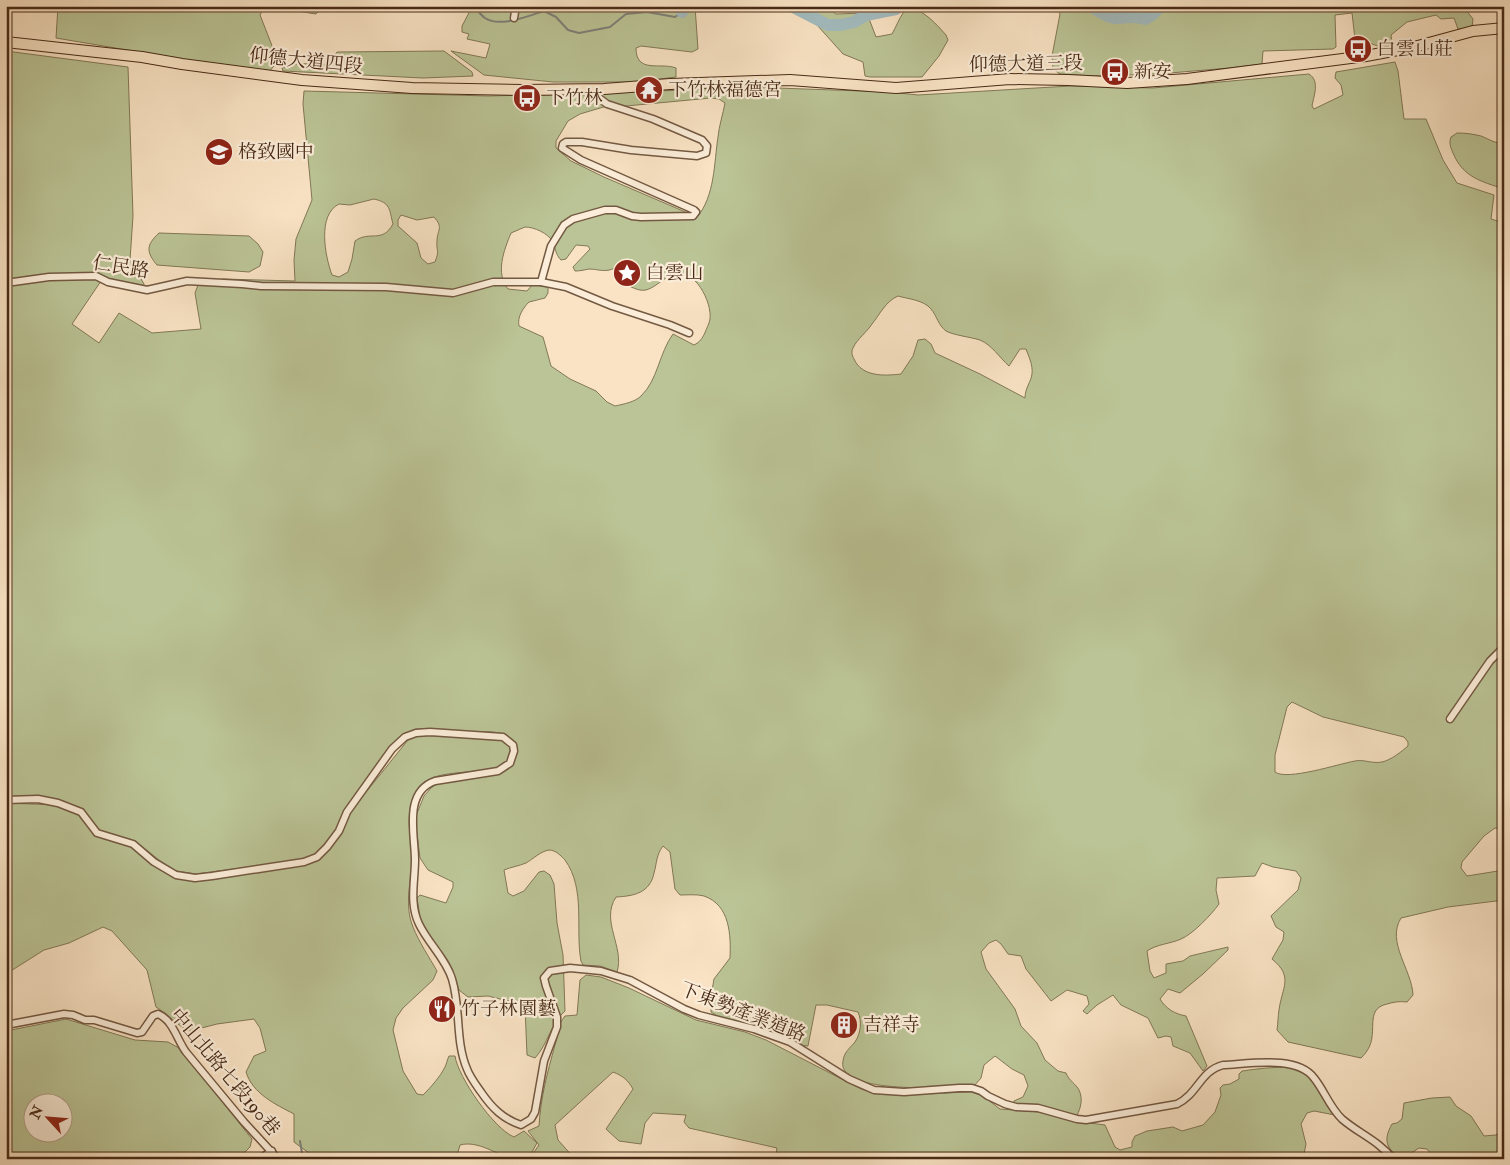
<svg xmlns="http://www.w3.org/2000/svg" width="1510" height="1165" viewBox="0 0 1510 1165" font-family="'IM FELL Double Pica','Noto Serif TC',serif">
	<rect width="100%" height="100%" fill="#f9e3c4"/>
	<filter id="stains"><feTurbulence type="fractalNoise" baseFrequency=".004" numOctaves="4"/><feColorMatrix values="0 0 0 0 .2 0 0 0 0 .09 0 0 0 0 .02 0 0 0 .5 -.17"/></filter>
	<radialGradient id="worn" r=".72"><stop offset=".6" stop-color="#630" stop-opacity="0"/><stop offset="1" stop-color="#630" stop-opacity=".3"/></radialGradient>
	<g fill="#bbc496" stroke="#827856" fill-rule="evenodd">
		<path d="M58,6H323L316,14L265,6L260,15L278,61L269,72L216,65L56,38Z"/>
		<path d="M482,6L492,8L495,6H593L594,10L608,6H695L698,49L692,52L641,46L636,48C636,74 660,62 676,68V77L636,82H553L484,75L451,51L486,58L490,44L467,39L469,34L462,32V26L471,9Z"/>
		<path d="M790,6H831V10L836,14L863,13L868,16L876,37L892,34C896,27 899,19 903,13C916,0 937,25 946,35L948,40L939,56L922,77H870L865,76L863,62L843,54L817,25Z"/>
		<path d="M1055,6H1115L1120,9L1128,6H1477L1466,10L1473,19L1472,27L1467,29H1458L1454,18L1441,19L1436,15L1407,22L1391,35L1392,43L1387,48C1375,47 1367,40 1355,39L1352,13L1335,15L1336,47L1333,49L1263,51L1262,64L1229,68L1158,74L1094,76L1060,74L1053,69L1052,56L1060,14Z"/>
		<path d="M6,51L128,67L133,216L130,260L144,284L143,293L101,281L72,324L99,343L119,313L152,333L201,329L195,293L198,285L223,279L295,281L294,260L296,239L312,200L303,104L304,91L488,96L615,93L749,87L889,92L918,95L1070,86L1153,88L1309,74C1320,81 1314,95 1312,106L1314,109L1343,95L1341,85L1335,78L1336,72L1395,62L1398,71L1404,119H1426L1443,160L1457,183L1494,195L1491,219L1504,223V829L1495,828L1484,836L1462,862L1461,868L1467,876L1504,870V900L1448,907L1401,918C1386,942 1412,970 1413,995L1407,1002C1399,1001 1394,1002 1387,1004C1369,1008 1374,1023 1372,1037C1371,1046 1367,1052 1361,1058L1288,1042L1277,1030C1278,1023 1278,1016 1279,1010C1282,987 1294,977 1272,959L1283,940L1284,932L1276,927L1271,916L1298,890L1301,878L1296,871L1273,867L1262,863L1255,876L1217,878L1216,890L1219,904C1211,915 1193,934 1181,939C1170,944 1157,944 1147,951L1150,971L1154,978L1166,973V964L1183,961L1190,956L1228,947V950L1203,974L1180,993L1168,989L1160,999C1166,1009 1175,1014 1186,1016L1207,1066L1203,1071L1190,1053L1173,1046L1171,1037L1166,1036L1158,1038L1148,1018L1121,1005L1113,995L1097,1005L1087,1014L1083,1011L1089,1004L1087,996L1067,990L1051,1001L1026,969L1021,956L1008,954L1001,944L996,940L989,943L981,952L986,969L1015,1009L1021,1026L1037,1043L1045,1060L1058,1071L1066,1073C1069,1081 1076,1084 1079,1090C1083,1098 1081,1108 1077,1115L1072,1116L1014,1105V1101L1023,1097L1028,1086L1024,1075L1012,1069L995,1056L984,1065L981,1078L974,1086C954,1087 836,1096 843,1061C844,1052 850,1048 855,1042C861,1033 862,1021 858,1012L827,1005H816L808,1046L799,1045L745,1024L719,1017L711,1012V996L714,979L730,958C731,935 730,905 704,896C697,894 687,895 680,895L675,889L670,852L663,846C656,855 657,863 654,873C650,893 634,896 616,897C600,921 625,947 617,972L600,966L583,965L581,961C575,929 586,889 565,860C561,856 556,850 549,850C541,851 533,859 526,863C519,866 511,867 504,870L508,893L513,896L524,891L539,872L544,871L550,875L554,884L557,923L563,955L565,1011C551,1023 548,1044 535,1058L527,1055L525,1007L523,1003L504,1000L488,996L468,997L459,990L451,968L421,923L417,898L420,895L446,903L453,887V882L428,870L420,858L415,818L424,796L431,788L438,783L501,773C509,769 513,765 514,756C520,723 476,733 457,734C444,734 431,728 418,729C413,729 408,733 404,735L338,829L316,854L302,860L196,874L176,871L159,860L135,841L99,830L83,811L38,797L6,796V355L12,344L6,319ZM711,98L719,99L725,103C723,114 719,126 718,137C714,163 715,196 697,217L604,177L571,161L556,148V141L568,121L580,114L590,111L607,106H626ZM374,199C391,203 389,209 393,224C382,244 370,230 355,241L352,259L348,272L339,277L332,275C325,256 317,215 339,204L350,205ZM401,215L417,220L434,217C444,228 437,230 437,241C436,252 440,249 435,262L428,264L421,258L417,243L398,226V220ZM525,227C534,227 548,233 553,242C556,249 555,254 561,260L566,259L576,245L588,246L590,249L573,267L575,271C580,271 584,270 589,269C598,269 605,273 615,268L620,273L617,279C625,283 636,292 646,290C657,287 666,275 677,273C697,270 715,308 709,323C705,332 703,341 694,345L673,334C659,353 658,380 641,396C635,402 624,404 615,406L607,402L596,391L570,379L551,366L543,337L519,326C517,317 523,308 529,302L545,298L548,293V285L533,284L527,291L508,289C495,273 504,250 511,233ZM898,296C908,299 924,300 931,309C937,316 938,325 946,331C953,335 970,337 980,340C992,345 999,357 1009,366L1020,349H1026C1029,357 1033,365 1032,374C1031,382 1025,388 1025,398L980,374L935,353L931,344L925,339L918,340L913,356L901,374C884,376 862,377 854,359C852,355 851,352 853,348C857,339 867,332 872,324C880,314 886,301 898,296ZM1292,702L1323,717L1404,737L1408,742V746C1401,752 1391,760 1382,762C1372,764 1364,759 1355,761C1338,764 1287,781 1275,772V755L1287,707Z"/>
		<path d="M444,51L472,72L473,76L423,78L283,71L282,68C301,60 310,66 329,64L337,52Z"/>
		<path d="M1457,133C1466,133 1473,134 1481,136C1489,139 1495,144 1504,143V189C1480,181 1463,177 1453,153C1450,146 1449,143 1451,137Z"/>
		<path d="M159,233L249,236L258,244L263,252L260,266L249,272L157,265C146,252 146,245 159,233Z"/>
		<path d="M419,735L504,739L512,748L507,764C484,775 444,769 426,781C421,784 417,791 415,796C403,821 413,835 412,860C411,883 404,905 413,927C419,942 429,957 437,971L433,980L403,1008L396,1018L393,1030L403,1071L417,1094L423,1095C431,1087 440,1077 445,1067C447,1063 447,1060 449,1056H455C458,1077 494,1129 514,1137L524,1131L537,1143L532,1152L533,1159C527,1159 519,1160 513,1159C497,1155 478,1140 460,1145L456,1159H317L294,1142V1114C275,1104 253,1094 246,1072L254,1056L266,1051L260,1028L254,1019L217,1024L190,1031C176,1025 169,1015 156,1007L147,970L112,931L103,927L69,943L44,950L6,974V803L58,805L79,815L96,836L132,847L152,863L196,881L317,859L342,832L350,812L408,740Z"/>
		<path d="M586,975L601,977L629,988L696,1020L745,1032L766,1040L861,1089L873,1093L915,1094L971,1092L983,1096L1000,1109L1039,1112L1075,1121L1105,1125L1115,1147L1120,1150L1132,1147V1142L1135,1136L1147,1131L1173,1127L1182,1131L1203,1125L1215,1112L1221,1095L1220,1088L1223,1085L1230,1084L1239,1079V1074L1242,1071C1258,1069 1293,1063 1305,1073C1317,1081 1327,1103 1335,1115L1314,1111L1307,1113L1301,1124L1306,1144L1303,1159H775L777,1148L689,1128L684,1122L686,1115L653,1113L645,1123L641,1144L619,1141L606,1129L633,1089C628,1080 623,1076 613,1072L555,1125L558,1140L575,1159H536L534,1152L539,1145L528,1131L539,1126C541,1096 547,1074 555,1045C559,1034 557,1025 565,1016L577,1015L580,980Z"/>
		<path d="M66,1019L135,1040L168,1042L179,1048L252,1139L250,1147L238,1159H6V1103L9,1099L6,1097V1031ZM32,1102H62V1132H32Z"/>
		<path d="M1450,1097L1456,1106L1471,1116L1484,1136L1496,1135L1504,1131V1159H1430L1431,1154L1427,1149L1419,1148C1414,1151 1407,1157 1401,1157C1396,1157 1394,1153 1391,1150C1384,1142 1387,1133 1392,1124L1397,1123L1402,1119L1404,1103L1432,1098Z"/>
	</g>
	<g fill="none" stroke-linecap="round" stroke-linejoin="round">
		<g stroke="#7e817b" stroke-width="2">
			<path d="M473,6C477,10 481,15 485,18C499,28 529,16 544,11L556,17L568,30L579,33L610,27L626,14L647,12L675,17L682,12"/>
			<path d="M300,1141L303,1159"/>
		</g>
		<g stroke="#a2bbbe" stroke-width="12">
			<path d="M791,6L828,25H841L854,22L866,15L896,9L899,6"/>
			<path d="M1091,6C1098,11 1108,18 1117,18C1131,18 1130,15 1145,19L1152,15L1161,6"/>
			<path d="M682,12L684,6"/>
		</g>
		<defs>
			<g id="street">
				<path d="M514,18L516,6"/>
				<path d="M541,282L551,246L564,225L573,219L605,210H616L632,216L641,217L693,216L696,212L694,210L581,160L562,148L563,144L566,142H582L631,150L697,156L706,153L707,146L702,140L653,119L607,104L595,95L591,89"/>
				<path d="M6,283L49,277L96,276L108,282L147,290L187,281L242,284L261,286L386,287L453,293L493,282H541L566,287L612,306L670,325L689,333"/>
				<path d="M1450,719L1490,661L1504,647"/>
				<path d="M6,800L38,799L58,803L81,812L97,833L133,844L154,862L176,875L195,878L212,876L304,862L317,857L327,847L339,831L347,812L392,749L405,737L416,733L430,732L503,737L513,745L514,751L510,763L498,771L435,781C403,792 415,835 415,860C415,880 409,904 419,924C428,943 446,959 452,979C461,1008 455,1041 467,1069C470,1077 476,1085 481,1092C492,1108 503,1119 521,1125L531,1119L535,1112L544,1061L557,1027V1017L546,986L544,978L550,971L570,968L601,971L630,980L684,1009L699,1015L754,1029L790,1042L849,1079L874,1090L904,1092L959,1088H972L981,1091L988,1096L1005,1104L1016,1107L1038,1108L1077,1119L1086,1120L1177,1104C1198,1094 1200,1071 1223,1065C1249,1064 1297,1055 1314,1078C1324,1090 1330,1108 1342,1119C1358,1133 1379,1141 1393,1159"/>
				<path d="M6,1025L64,1014L73,1015L85,1020H94L137,1033L142,1032L153,1016L158,1014C173,1020 177,1040 186,1052L244,1122L278,1159"/>
				<path d="M259,1159L272,1151"/>
			</g>
			<path id="primary" d="M6,42L142,57L182,64L302,80L412,88L522,90L604,89L670,84L790,80L896,88L1010,79L1068,80L1127,83L1187,79L1366,56L1414,47L1473,31L1504,28"/>
		</defs>
		<use href="#street" stroke="#745942" stroke-width="9"/>
		<use href="#primary" stroke="#482b16" stroke-width="12"/>
		<use href="#street" stroke="#fbedd9" stroke-width="6"/>
		<use href="#primary" stroke="#f9e3c4" stroke-width="10"/>
	</g>
	<defs>
		<symbol id="bus-disc" viewBox="-11 -11 22 22"><circle r="9.5" fill="#8f2418" stroke="#fbedd9"/><path d="M-5-6H5V4H4V6H2V4H-2V6H-4V4H-5ZM-3.5-4V0h7V-4ZM-3.5 1.2v1.5H-2V1.2ZM2 1.2v1.5H3.5V1.2Z" fill="#fff"/></symbol>
		<symbol id="temple-disc" viewBox="-11 -11 22 22"><circle r="9.5" fill="#8f2418" stroke="#fbedd9"/><path d="M0-6L5-2H3V0L6.5 2.5H4V6H1.5V3h-3V6H-4V2.5H-6.5L-3 0V-2H-5Z" fill="#fff"/></symbol>
		<symbol id="school-disc" viewBox="-11 -11 22 22"><circle r="9.5" fill="#8f2418" stroke="#fbedd9"/><path d="M0-5L7-2L0 1L-7-2ZM-4 1L0 2.5L4 1V4Q0 6-4 4Z" fill="#fff"/></symbol>
		<symbol id="sight-disc" viewBox="-11 -11 22 22"><circle r="9.5" fill="#8f2418" stroke="#fbedd9"/><path d="M0-6L1.8-2.2L6-1.7L2.9 1.2L3.7 5.4L0 3.3L-3.7 5.4L-2.9 1.2L-6-1.7L-1.8-2.2Z" fill="#fff"/></symbol>
		<symbol id="restaurant-disc" viewBox="-11 -11 22 22"><circle r="9.5" fill="#8f2418" stroke="#fbedd9"/><path d="M-5-6h1v4h1v-4h1v4h1v-4h1v5L-1.5 .5V6h-2V.5L-5-1ZM5-6V6H3V1.5H1.5Q1.5-4 5-6Z" fill="#fff"/></symbol>
		<symbol id="building-disc" viewBox="-11 -11 22 22"><circle r="9.5" fill="#8f2418" stroke="#fbedd9"/><path d="M-4-6H4V6H1V3H-1V6H-4ZM-2.5-4.3h1.7v1.8h-1.7ZM.8-4.3h1.7v1.8H.8ZM-2.5-1h1.7V.8h-1.7ZM.8-1h1.7V.8H.8Z" fill="#fff"/></symbol>
	</defs>
	<g fill-rule="evenodd">
		<use href="#bus-disc" x="1342" y="33" width="32" height="32"/>
		<use href="#bus-disc" x="1099" y="56" width="32" height="32"/>
		<use href="#temple-disc" x="633" y="74" width="32" height="32"/>
		<use href="#bus-disc" x="511" y="82" width="32" height="32"/>
		<use href="#school-disc" x="203" y="136" width="32" height="32"/>
		<use href="#sight-disc" x="611" y="257" width="32" height="32"/>
		<use href="#restaurant-disc" x="426" y="993" width="32" height="32"/>
		<use href="#building-disc" x="828" y="1009" width="32" height="32"/>
	</g>
	<g text-anchor="middle" dominant-baseline="central" stroke-width="4.5" stroke-linejoin="round" paint-order="stroke">
		<g font-size="19" fill="#482b16" stroke="#fbedd9" text-anchor="start">
			<text x="1377" y="49">白雲山莊</text>
			<text x="1134" y="72">新安</text>
			<text x="668" y="90">下竹林福德宮</text>
			<text x="546" y="98">下竹林</text>
			<text x="238" y="152">格致國中</text>
			<text x="646" y="273">白雲山</text>
			<text x="461" y="1009">竹子林園藝</text>
			<text x="863" y="1025">吉祥寺</text>
		</g>
		<g font-size="19" fill="#482b16" stroke="#fbedd9">
			<text transform="translate(306 61) rotate(6)">仰德大道四段</text>
			<text transform="translate(1026 64) rotate(-1)">仰德大道三段</text>
			<text transform="translate(121 267) rotate(9)">仁民路</text>
			<text transform="translate(743 1012) rotate(21)">下東勢產業道路</text>
			<text transform="translate(225 1072) rotate(50)">中山北路七段190巷</text>
		</g>
	</g>
	<rect width="1510" height="1165" fill="none" stroke="#f9e3c4" stroke-width="25"/>
	<rect x="8" y="8" width="1495" height="1150" fill="none" stroke="#482b16" stroke-width="2.5"/>
	<rect x="12" y="12" width="1485" height="1140" fill="none" stroke="#482b16"/>
	<g transform="translate(48 1118) rotate(296)"><circle r="24" fill="#fbedd9" stroke="#b39f8b"/>
	<path d="M0-4L9 19L0 12L-9 19Z" fill="#8f2418"/>
	<text y="-8" font-size="14" font-weight="bold" text-anchor="middle" fill="#482b16">N</text>
	</g>
	<rect width="100%" height="100%" filter="url(#stains)"/>
	<rect width="100%" height="100%" fill="url(#worn)"/>
</svg>
